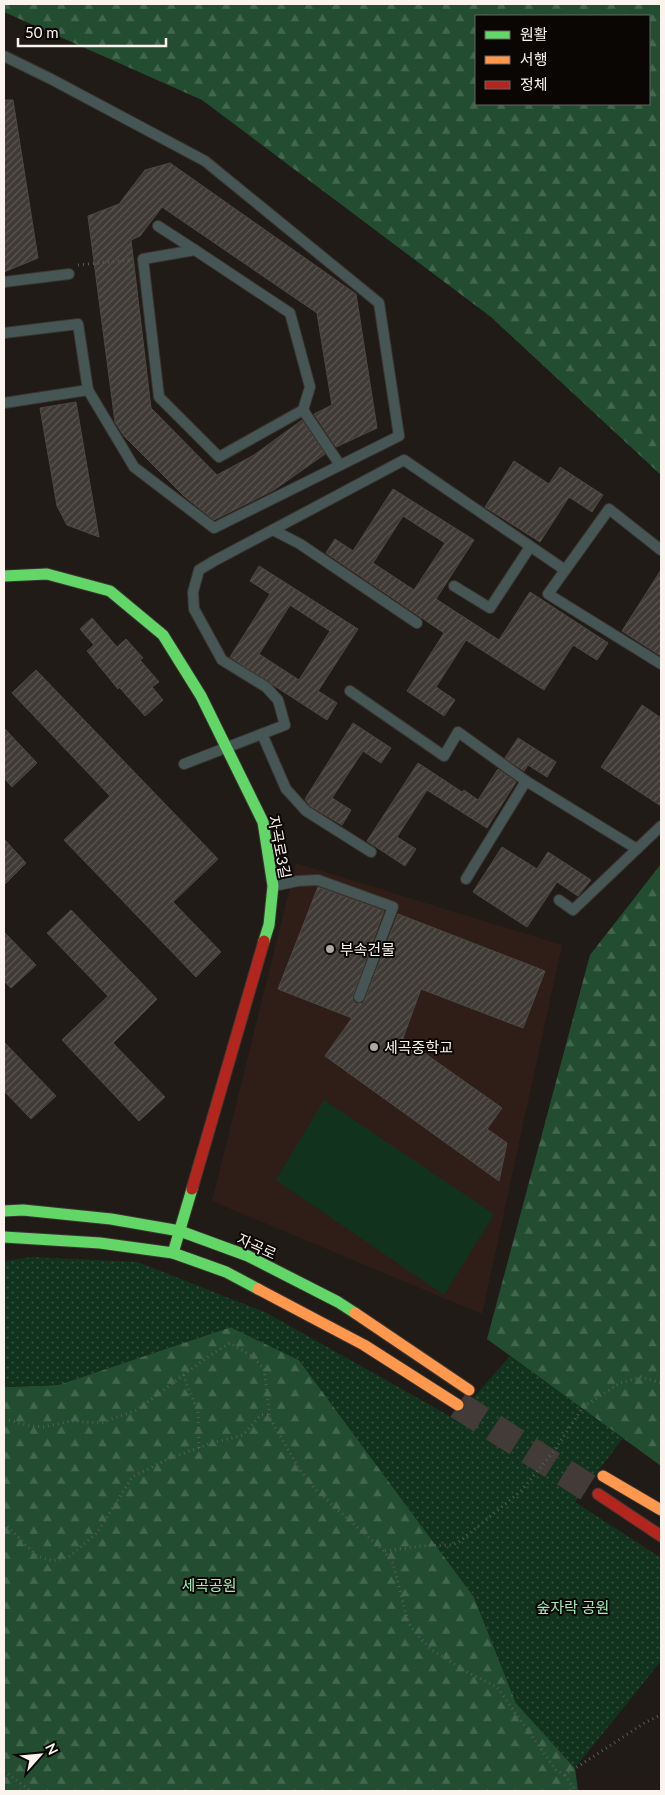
<svg xmlns="http://www.w3.org/2000/svg" width="665" height="1795" viewBox="0 0 665 1795" font-family="Lato,'Noto Sans KR',sans-serif">
	<defs>
		<pattern id="forest-firs" width="22" height="20" patternUnits="userSpaceOnUse" patternTransform="scale(1.25)"><rect width="22" height="20" fill="#224d30"/><path d="M5 1l3.5 6h-7zM16 11l3.5 6h-7z" fill="#43674e"/></pattern>
		<pattern id="park-dots" width="8" height="8" patternUnits="userSpaceOnUse" patternTransform="scale(1.25)"><rect width="8" height="8" fill="#11321c"/><path d="M2 2h.1M6 6h.1" fill="none" stroke="#35503d" stroke-width="1.8" stroke-linecap="round"/></pattern>
		<pattern id="building-hatch" width="6" height="6" patternUnits="userSpaceOnUse" patternTransform="scale(1.25)"><rect width="6" height="6" fill="#3f3a36"/><path d="M-1 1l2-2M0 6l6-6M5 7l2-2" fill="none" stroke="#5c5753"/></pattern>
	</defs>
	<rect width="100%" height="100%" fill="#211b17"/>
	<path fill="#2e1e17" d="M296,863L562,945L482,1314L212,1201Z"/>
	<path fill="#11321c" d="M324,1100L494,1214L444,1295L276,1180Z"/>
	<g fill="url(#forest-firs)" fill-rule="evenodd">
		<path d="M4,4H661V475L491,317L202,100L4,12ZM476,16H649V104H476Z"/>
		<path d="M661,864V1466L487,1339L590,955Z"/>
		<path d="M231,1327L299,1360L474,1597L516,1703L575,1768L578,1791H4V1387L58,1385Z"/>
	</g>
	<path fill="url(#park-dots)" d="M31,1257L138,1262L267,1313L455,1419L510,1356L623,1438L575,1502L661,1558V1661L575,1768L516,1703L474,1597L299,1360L230,1327L58,1385L4,1387V1261Z"/>
	<g fill="url(#building-hatch)" stroke="#4c4844" fill-rule="evenodd">
		<path d="M4,100H13L38,258L4,272Z"/>
		<path d="M170,163L356,294L377,428L336,447L314,414L332,405L317,313L162,207L140,236L131,240L151,408L217,475L254,455L302,420L325,454L274,490L214,520L184,496L124,436L115,422L88,216L119,204L145,170Z"/>
		<path d="M76,402L99,537L67,525L57,506L40,408Z"/>
		<path d="M514,461L549,484L560,467L603,495L592,512L569,497L540,542L485,507Z"/>
		<path d="M393,489L474,540L436,599L499,640L530,592L608,643L597,660L573,645L544,690L466,640L436,687L455,700L444,716L407,691L444,633L326,553L335,539L353,551ZM403,516L445,543L414,590L373,563Z"/>
		<path d="M259,566L358,629L318,691L337,703L327,720L230,657L270,594L250,581ZM290,605L330,631L299,680L259,654Z"/>
		<path d="M661,570V656L622,631Z"/>
		<path d="M92,618L117,647L126,639L143,658L140,660L159,682L152,687L163,700L145,716L119,687L118,689L87,651L94,645L80,629Z"/>
		<path d="M36,670L218,859L173,902L221,952L196,977L64,840L110,796L12,693Z"/>
		<path d="M642,705L661,718V806L601,767Z"/>
		<path d="M353,723L391,748L381,763L363,751L332,798L351,810L342,825L310,806L305,799Z"/>
		<path d="M4,728L37,763L12,787L4,778Z"/>
		<path d="M518,738L556,762L547,777L528,765L524,771L505,758Z"/>
		<path d="M418,763L462,792L464,790L478,800L498,769L516,782L487,828L427,790L397,837L416,849L405,866L367,841Z"/>
		<path d="M4,839L26,863L4,885Z"/>
		<path d="M502,847L537,869L548,852L591,880L578,896L557,882L527,927L473,892Z"/>
		<path d="M318,887L384,911L353,995V1001L357,1004L363,1003L365,999L398,914L545,971L523,1028L421,989L403,1038L502,1108L487,1129L507,1143L499,1181L325,1056L352,1018L278,989Z"/>
		<path d="M71,910L157,999L113,1043L165,1097L139,1121L62,1040L108,996L47,933Z"/>
		<path d="M4,932L36,965L11,988L4,981Z"/>
		<path d="M4,1042L56,1096L31,1119L4,1091Z"/>
	</g>
	<g fill="none" stroke-linecap="round" stroke-linejoin="round">
		<path stroke="#423b37" stroke-width="28" stroke-dasharray="28 14" stroke-linecap="butt" d="M458,1405L598,1494"/>
		<defs>
			<g id="lane">
				<path d="M4,56L51,79L205,161L379,303L399,436L214,528L134,467L88,390L78,324L4,333"/>
				<path d="M158,226L195,250"/>
				<path d="M195,250L290,313L310,387L303,410L219,457L159,397L143,259Z"/>
				<path d="M4,282L69,274"/>
				<path d="M4,403L88,390"/>
				<path d="M303,410L340,465"/>
				<path d="M273,530L300,544L417,623"/>
				<path d="M661,550L609,509L548,594L661,664"/>
				<path d="M454,586L490,608L530,547"/>
				<path d="M350,691L444,756L458,732L526,781"/>
				<path d="M262,734L286,789L306,811L371,852"/>
				<path d="M184,764L285,725L278,700L266,687L222,660L194,609L193,592L199,570L214,561L404,460L565,570"/>
				<path d="M466,879L526,781L637,849"/>
				<path d="M274,886L298,881L318,880L393,907L359,997"/>
				<path d="M559,900L573,910L661,826"/>
			</g>
			<g id="fast">
				<path d="M4,576L47,574L110,591L163,635L201,696L263,822L273,886L269,925L264,941"/>
				<path d="M4,1211L23,1210L111,1219L180,1231L248,1256L338,1302L355,1313"/>
				<path d="M4,1237L100,1243L173,1253L226,1272L258,1289"/>
				<path d="M173,1253L192,1189"/>
			</g>
			<g id="slow">
				<path d="M258,1289L364,1345L458,1405"/>
				<path d="M355,1313L469,1390"/>
				<path d="M603,1476L661,1510"/>
			</g>
			<g id="jam">
				<path d="M192,1189L264,941"/>
				<path d="M598,1494L661,1536"/>
			</g>
		</defs>
		<use href="#lane" stroke="#3a3532" stroke-width="12"/>
		<use href="#fast" stroke="#3a3532" stroke-width="13"/>
		<use href="#slow" stroke="#3a3532" stroke-width="13"/>
		<use href="#jam" stroke="#3a3532" stroke-width="13"/>
		<g stroke="#545c5b" stroke-width="3" stroke-dasharray="1 4" stroke-linecap="butt">
			<path d="M78,265L129,260"/>
			<path d="M183,1375L198,1411L199,1448"/>
			<path d="M4,1419L31,1426L44,1427L71,1421L101,1423L137,1410L209,1356L230,1343L253,1357L264,1369L270,1418L298,1467L317,1491L384,1551L393,1563L408,1622L417,1635L432,1650L467,1672L497,1687L556,1770L565,1775L646,1722L661,1715"/>
			<path d="M4,1523L37,1556L52,1561L69,1557L97,1533L132,1477L168,1459L212,1443L243,1435L261,1415L269,1414"/>
			<path d="M385,1551L421,1546L452,1545L459,1542L521,1491L554,1451L583,1407L620,1383L641,1377L661,1383"/>
			<path d="M4,1771L31,1791"/>
			<path d="M565,1775L576,1791"/>
		</g>
		<use href="#lane" stroke="#465655" stroke-width="10"/>
		<use href="#fast" stroke="#63d668" stroke-width="11"/>
		<use href="#slow" stroke="#ff974d" stroke-width="11"/>
		<use href="#jam" stroke="#b3261e" stroke-width="11"/>
	</g>
	<g fill="#aea7a3" stroke="#0a0604" stroke-width="2">
		<circle cx="330" cy="949" r="5"/>
		<circle cx="374" cy="1047" r="5"/>
	</g>
	<g text-anchor="middle" dominant-baseline="central" stroke-width="4" stroke-linejoin="round" paint-order="stroke">
		<g font-size="15" fill="#faf3ee" stroke="#0a0604">
			<text transform="translate(280 847) rotate(79)">자곡로3길</text>
			<text transform="translate(257 1246) rotate(24)">자곡로</text>
		</g>
		<g font-size="15" fill="#faf3ee" stroke="#0a0604" text-anchor="start">
			<text x="340" y="949">부속건물</text>
			<text x="384" y="1047">세곡중학교</text>
		</g>
		<g font-size="15" fill="#a0edb5" stroke="#0a0604">
			<text x="209" y="1585">세곡공원</text>
			<text x="573" y="1607">숲자락 공원</text>
		</g>
	</g>
	<rect width="665" height="1795" fill="none" stroke="#faf3ee" stroke-width="10"/>
	<rect x="475" y="15" width="175" height="90" fill="#0a0604" stroke="#6a6562"/>
	<rect x="485" y="31" width="25" height="8" fill="#63d668" stroke="#6a6562"/>
	<text x="520" y="40" font-size="15" fill="#faf3ee">원활</text>
	<rect x="485" y="56" width="25" height="8" fill="#ff974d" stroke="#6a6562"/>
	<text x="520" y="65" font-size="15" fill="#faf3ee">서행</text>
	<rect x="485" y="81" width="25" height="8" fill="#b3261e" stroke="#6a6562"/>
	<text x="520" y="90" font-size="15" fill="#faf3ee">정체</text>
	<g transform="translate(40 1755) rotate(63)" stroke="#0a0604" stroke-width="4" paint-order="stroke">
	<path d="M0-4L9 19L0 12L-9 19Z" fill="#faf3ee"/>
	<text y="-8" font-size="14" font-weight="bold" text-anchor="middle" fill="#faf3ee">N</text>
	</g>
	<path d="M18 38v8h148v-8" fill="none" stroke="#faf3ee" stroke-width="2.5"/>
	<text x="25" y="38" font-size="15" fill="#faf3ee" stroke="#0a0604" stroke-width="4" paint-order="stroke">50 m</text>
</svg>
